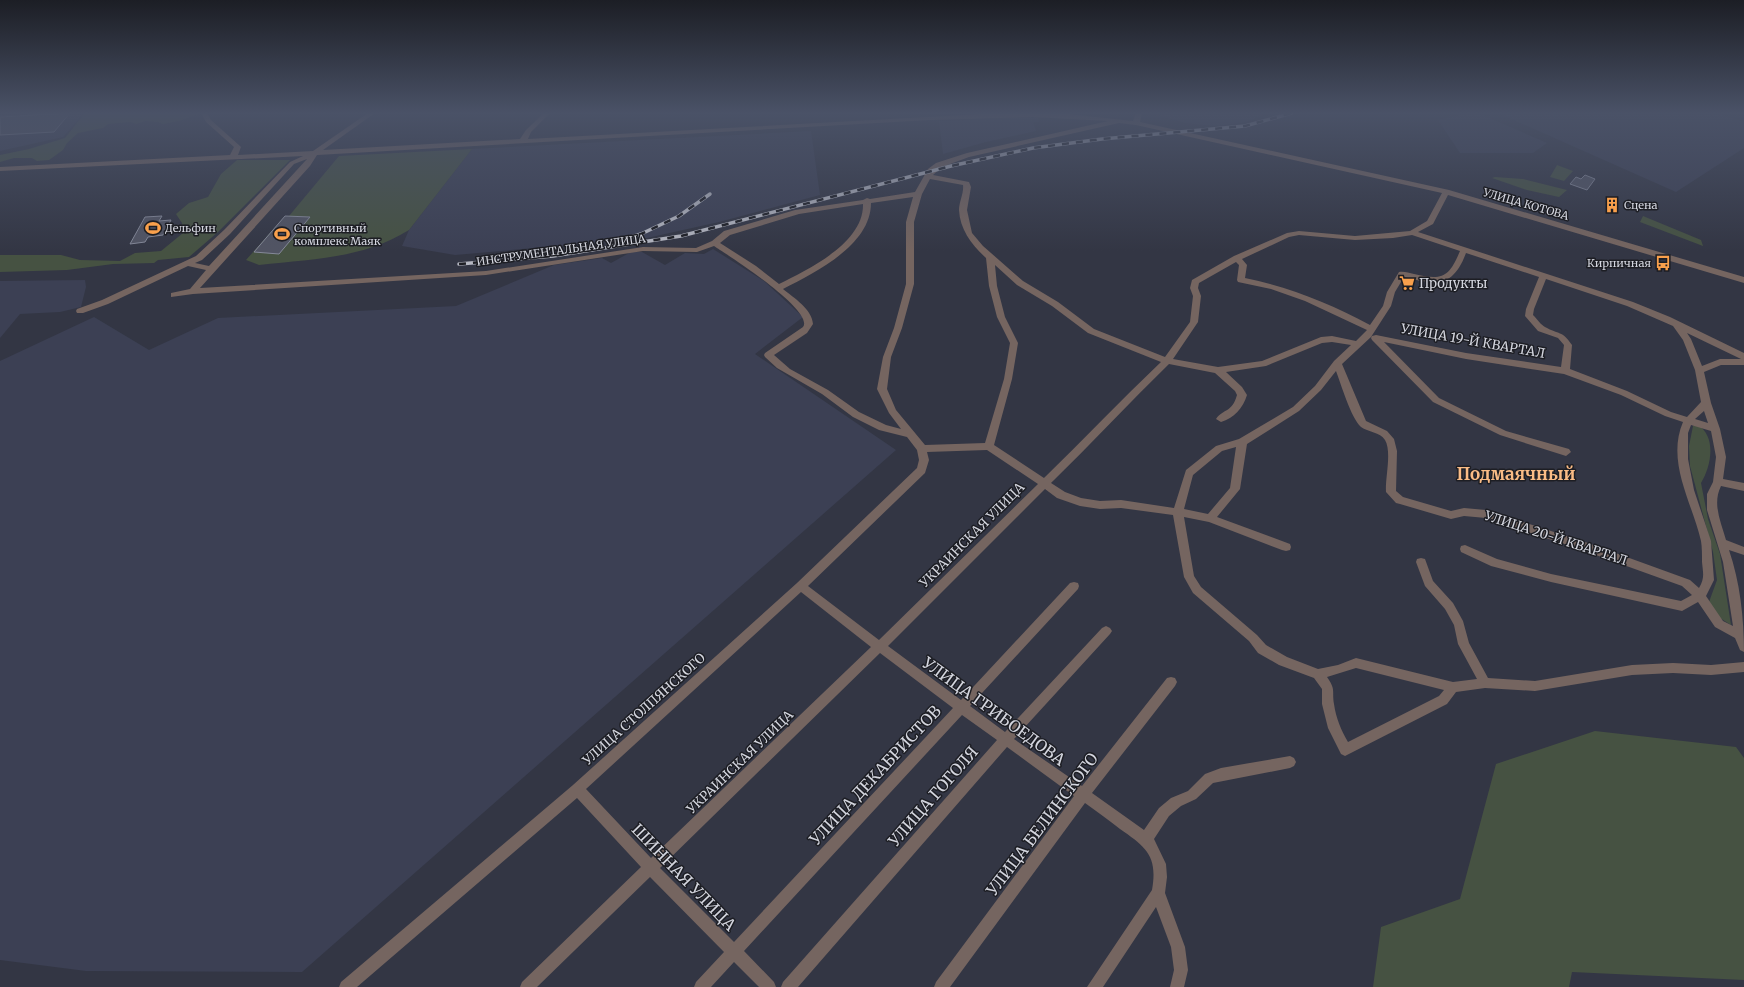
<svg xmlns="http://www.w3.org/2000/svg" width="1744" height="987" viewBox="0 0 1744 987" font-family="Merriweather,serif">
	<rect width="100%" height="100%" fill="#333644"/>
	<g fill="#3c4054">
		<path d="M0,113H84L63,137L0,151Z"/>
		<path d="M1152,113H1266L1249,121L1240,123L1214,126L1185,123Z"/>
		<path d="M1471,113H1478L1547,143L1533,153H1460L1438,120Z"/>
		<path d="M1498,113H1720V114L1744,122V148L1676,192Z"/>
		<path d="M1038,117L1039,122H1033L1036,131L986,142L943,154L939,121Z"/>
		<path d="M811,131L820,195L719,222L647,238L455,255L402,246L409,230L472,149Z"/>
		<path d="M713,249L764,281L803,317L755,354L896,450L302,972L86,971L0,960V361L94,317L149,350L218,318L456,306L554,265L602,258L611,263L631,252H642L665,265L685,253L704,254Z"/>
		<path d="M85,280L86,287L81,307L60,312L20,314L0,338V281Z"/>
	</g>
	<g fill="#465242">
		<path d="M85,113H195L198,114L179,121L163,124L158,122L146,121L136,124L130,122L108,124L103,128L78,133L67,143L63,150L49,160L37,161L32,158H14L0,162V155L29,149L65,138Z"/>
		<path d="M472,149L409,230C362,259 312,259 259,265L246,260L285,216H289L339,156Z"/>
		<path d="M237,160H290L218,232L189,257L158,260L154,263L113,264L67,270L0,272V255H61L80,260L120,261L135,253L161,251L183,233L182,223L176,214L189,203L208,197L221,174Z"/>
		<path d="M1557,165L1573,171L1564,181L1550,177Z"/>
		<path d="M1495,177L1523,179L1567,190L1559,197L1527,190L1492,178Z"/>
		<path d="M1643,216L1701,240L1703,246L1640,222Z"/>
		<path d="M1698,425C1717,437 1711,467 1701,483L1708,519L1720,554L1731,625L1720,618L1709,602L1717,580L1713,552L1690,466L1689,446L1693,426Z"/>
		<path d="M1595,731L1736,747L1744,758V980L1572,972L1569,987H1373L1381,927L1460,899L1496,764Z"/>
	</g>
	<g fill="#515463" stroke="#858999">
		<path d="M70,113L54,132L0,135V117Z"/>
		<path d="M1585,175L1595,179L1587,190L1570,184L1576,177L1581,179Z"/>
		<path d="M162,216L159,221L171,220L163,235L148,237L145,242L130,244L145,217Z"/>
		<path d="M285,216L310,217L279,254L254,252Z"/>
	</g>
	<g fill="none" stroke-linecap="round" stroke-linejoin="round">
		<path fill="#756560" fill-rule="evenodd" d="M201,113H207L211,120L240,146L241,147L238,155L313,151L368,113H375L323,150L520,139L526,130L544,113H550L531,132L528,139L982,114L1059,113L1133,121L1136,113H1142L1140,122L1449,190L1744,277V283L1448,195L1433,224L1418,232L1633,302L1670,317L1744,353V365H1721L1704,372L1711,403L1720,429L1726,457L1723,479L1744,483V491L1721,486C1712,504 1721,522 1726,540L1744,547V555L1729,550C1740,582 1744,618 1744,652L1740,650L1735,638L1715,627L1698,602L1682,611L1551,582L1491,566L1461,552L1460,549L1461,546L1465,545L1497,559L1551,574L1681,601L1692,595L1682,586L1582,550L1486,518L1464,516L1451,519L1400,504L1396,503L1386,492C1385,478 1392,452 1385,440C1380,432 1368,432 1361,427C1351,418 1341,384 1336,371L1321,390L1299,411L1247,444L1240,489L1217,517L1290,544L1291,547L1290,550L1286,551L1282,550L1209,522L1184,517L1194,576L1201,587L1257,635L1266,645L1287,657L1318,669L1338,665L1356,658L1453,682L1477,679L1458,644L1454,625L1445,609L1425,586L1416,562L1417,559L1421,558L1425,559L1433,581L1453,603L1463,621L1469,643L1488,678L1535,681L1632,665L1673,663L1711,665L1744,662V672L1711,675L1673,673L1632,675L1535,691L1485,688L1456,692L1447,704L1345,756L1341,754L1328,728L1322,704V689L1314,678L1279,665L1258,653L1249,641L1193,593L1184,577L1173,515L1121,508L1100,509L1080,506L1057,498L1045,489L888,646L961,700L1070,583L1074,582L1078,583L1079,586L1078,589L970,706L1005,732L1102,628L1106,626L1110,628L1112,631L1110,634L1014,739L1082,786L1167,678L1171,677L1175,678L1177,682L1175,686L1092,793L1144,830L1159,808L1171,798L1188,791L1205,774L1221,768L1290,756L1294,758L1296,762L1294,766L1290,768L1213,783L1196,799L1181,806L1169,816L1154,839L1166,864L1167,877L1165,893L1185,947L1188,970L1184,987H1170L1174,970L1171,947L1156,907L1103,987H1087L1152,890C1158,856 1146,847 1120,829C1109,820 1097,812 1085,803L950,987H934L936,982L1074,796L1007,747L798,987H781L783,982L997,740L962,715L744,951L774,982L776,987H759L734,962L711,987H694L696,982L724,952L650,877L537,987H520L522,982L641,867L577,798L357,987H339L341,982L573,785L797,583L917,468L919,460L917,450L907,437L879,430L853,417L822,394L777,368L765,357L764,355L765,353L803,327C815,311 728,255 714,246L697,252L643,251L486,275L193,294L171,297V293L190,289L206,270L188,266L108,304L83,313H77L76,311L77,309L102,300L196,256L224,230L290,162L303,156L0,171V167L230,155L234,147L206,122ZM1033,117L1108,121L967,153L936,163L928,169L915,192L870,199L867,198L863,200L795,210L724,231L712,241L696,248L643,247L486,271L200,288L310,166L317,155L930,120ZM1119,123L1136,125L1442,193L1427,221L1410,231L1355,236L1299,231L1287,233L1234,256L1192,280L1190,288L1193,296L1190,322L1165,357L1094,329L1058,302L1023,281L983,246L972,233L967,210L971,187L969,182L933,175L942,167L969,157ZM307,159L209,266L195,263L202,260L230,234L294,164ZM930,179L963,185C964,193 959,202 959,210C960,230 972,245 986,258L989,286L997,317L1010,343L1004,379L985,443L925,445L896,410L887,389L891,357L902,328L914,284V222L922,194ZM913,197L906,222V284L894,328L883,357L877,389L889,413L901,429L886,425L859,412L828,390L790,369L774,355L807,333L813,324C812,309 794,298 783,289C816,272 871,245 871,203ZM863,204C864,243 809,269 779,284L756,266L720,243L730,235L799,214ZM1299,235L1355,240L1393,238L1412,235L1460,251C1449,277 1443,281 1414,274C1409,273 1404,271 1399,272L1387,292L1383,306L1370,325C1331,304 1289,287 1245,278L1247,265L1242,259L1289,237ZM1466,253L1539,277L1526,309L1525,316L1538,331L1558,338L1564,345L1561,367L1466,353L1376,335L1372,336L1371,338L1372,340L1433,402L1500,435L1566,456L1571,452L1569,449L1506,431L1439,398L1384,342L1466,359L1564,374L1621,395L1665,416L1683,422C1666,462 1692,502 1701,541C1702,547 1702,555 1702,562C1703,573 1705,578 1699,588L1690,580L1588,543L1486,510L1464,508L1451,511L1403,497L1396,491L1397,451L1394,439L1387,431L1366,421L1342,364L1371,337L1391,306L1395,292L1404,277C1436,285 1453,288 1466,253ZM1236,262L1239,265L1237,280L1238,282L1271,289L1305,301L1367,330L1356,341L1332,336L1321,337L1262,361L1218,367L1173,359L1198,322L1201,296L1198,288L1199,283ZM995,265L1017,285L1052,306L1088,333L1161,362C1121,400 1083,440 1044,478L994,445L1012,379L1018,343L1005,317L997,286ZM1546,279L1627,306L1673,326L1683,340L1695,370L1701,402L1687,417L1671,412L1627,391L1570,369L1572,345C1562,330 1559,335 1545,327C1541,325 1537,319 1533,315L1534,309ZM1687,333L1741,359H1720L1702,366L1691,339ZM1332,342L1351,345L1334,361L1315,386L1293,407L1239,439L1216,446L1186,470L1174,508L1121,500L1100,501L1081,498L1065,492L1051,483C1091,444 1129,403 1169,364L1215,373L1235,391L1237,395C1232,413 1224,408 1216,419L1221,422C1234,418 1243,408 1247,395L1242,387L1226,372L1266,366L1322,343ZM1704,411L1708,423L1695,419ZM1691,425L1711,431L1716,457L1713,482L1707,494V510L1723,562L1733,626L1723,621L1706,596L1714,580L1711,541L1694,490L1688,459V433ZM1236,447L1230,488L1208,514L1184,509L1193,475L1222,451ZM987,450L1038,484L879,640L808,586L925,473L929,460L927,452ZM801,592L871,647L651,858L586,789ZM880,653L953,708L734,942L660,868ZM1356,668L1444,690L1439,696L1348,742C1341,730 1336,718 1334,704C1332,690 1336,690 1327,677Z"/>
		<defs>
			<g id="rail">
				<path d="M612,243L641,234L679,216L710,194"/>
				<path d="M459,264L553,256L681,236L951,166L1033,148L1102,139L1245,126L1292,113"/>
			</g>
		</defs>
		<use href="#rail" stroke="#b6b8c2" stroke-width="3.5"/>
		<use href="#rail" stroke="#1d1e24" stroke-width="2.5" stroke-dasharray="7" stroke-linecap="butt"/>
	</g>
	<linearGradient id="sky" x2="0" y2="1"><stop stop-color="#1c1e25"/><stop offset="0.45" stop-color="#4a5267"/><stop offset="1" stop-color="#4a5267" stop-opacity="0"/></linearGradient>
	<rect width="1744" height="251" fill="url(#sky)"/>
	<defs>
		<symbol id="building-bare" viewBox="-9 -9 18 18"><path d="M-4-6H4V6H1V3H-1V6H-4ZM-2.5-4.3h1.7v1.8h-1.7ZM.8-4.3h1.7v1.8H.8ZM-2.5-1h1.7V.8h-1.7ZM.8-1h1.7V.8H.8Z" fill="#f9a04c" stroke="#1d1e24" stroke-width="2.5" paint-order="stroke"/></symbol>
		<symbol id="stadium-bare" viewBox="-9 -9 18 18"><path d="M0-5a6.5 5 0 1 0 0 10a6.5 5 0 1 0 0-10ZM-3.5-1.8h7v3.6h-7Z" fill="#f9a04c" stroke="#1d1e24" stroke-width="2.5" paint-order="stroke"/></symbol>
		<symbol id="bus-bare" viewBox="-9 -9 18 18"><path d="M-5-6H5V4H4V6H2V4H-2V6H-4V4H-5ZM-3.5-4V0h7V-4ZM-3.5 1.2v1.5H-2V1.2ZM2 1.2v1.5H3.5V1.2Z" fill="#f9a04c" stroke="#1d1e24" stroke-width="2.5" paint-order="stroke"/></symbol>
		<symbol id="supermarket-bare" viewBox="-9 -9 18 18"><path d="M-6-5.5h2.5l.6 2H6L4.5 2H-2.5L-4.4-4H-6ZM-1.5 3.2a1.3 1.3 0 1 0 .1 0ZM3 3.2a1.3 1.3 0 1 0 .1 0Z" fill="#f9a04c" stroke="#1d1e24" stroke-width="2.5" paint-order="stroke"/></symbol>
	</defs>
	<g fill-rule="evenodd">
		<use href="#building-bare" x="1601" y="194" width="22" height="22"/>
		<use href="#stadium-bare" x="142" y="217" width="22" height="22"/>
		<use href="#stadium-bare" x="271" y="223" width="22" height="22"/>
		<use href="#bus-bare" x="1652" y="252" width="22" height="22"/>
		<use href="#supermarket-bare" x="1396" y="272" width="22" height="22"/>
	</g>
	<g text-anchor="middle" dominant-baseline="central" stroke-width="3" stroke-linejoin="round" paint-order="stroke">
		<g font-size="11" fill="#d3d5de" stroke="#1d1e24">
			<text transform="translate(1526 204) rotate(16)">УЛИЦА КОТОВА</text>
			<text transform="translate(561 250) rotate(-8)">ИНСТРУМЕНТАЛЬНАЯ УЛИЦА</text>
		</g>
		<g font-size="11" fill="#d3d5de" stroke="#1d1e24" text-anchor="start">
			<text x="1624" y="205">Сцена</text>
			<text x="165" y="228">Дельфин</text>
			<text x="294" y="228">Спортивный<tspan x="294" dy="13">комплекс Маяк</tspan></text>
			<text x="1651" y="263" text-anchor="end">Кирпичная</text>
		</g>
		<g font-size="13" fill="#d3d5de" stroke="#1d1e24" text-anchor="start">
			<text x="1419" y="283">Продукты</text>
		</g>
		<g font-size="13" fill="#d3d5de" stroke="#1d1e24">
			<text transform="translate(1473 341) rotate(10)">УЛИЦА 19-Й КВАРТАЛ</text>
			<text transform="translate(972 535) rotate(-45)">УКРАИНСКАЯ УЛИЦА</text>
			<text transform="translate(1556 538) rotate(18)">УЛИЦА 20-Й КВАРТАЛ</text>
			<text transform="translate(644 709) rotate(-42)">УЛИЦА СТОЛПЯНСКОГО</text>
			<text transform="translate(740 762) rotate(-44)">УКРАИНСКАЯ УЛИЦА</text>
		</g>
		<g font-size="16" fill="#d3d5de" stroke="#1d1e24">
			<text transform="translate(994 711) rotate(36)">УЛИЦА ГРИБОЕДОВА</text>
			<text transform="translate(875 775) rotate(-47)">УЛИЦА ДЕКАБРИСТОВ</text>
			<text transform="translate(933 796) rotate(-49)">УЛИЦА ГОГОЛЯ</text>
			<text transform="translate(1042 824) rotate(-53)">УЛИЦА БЕЛИНСКОГО</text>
			<text transform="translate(684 877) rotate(46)">ШИННАЯ УЛИЦА</text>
		</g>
		<g font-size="17" font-weight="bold" fill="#fabc86" stroke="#1d1e24">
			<text x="1516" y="474">Подмаячный</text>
		</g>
	</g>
</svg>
